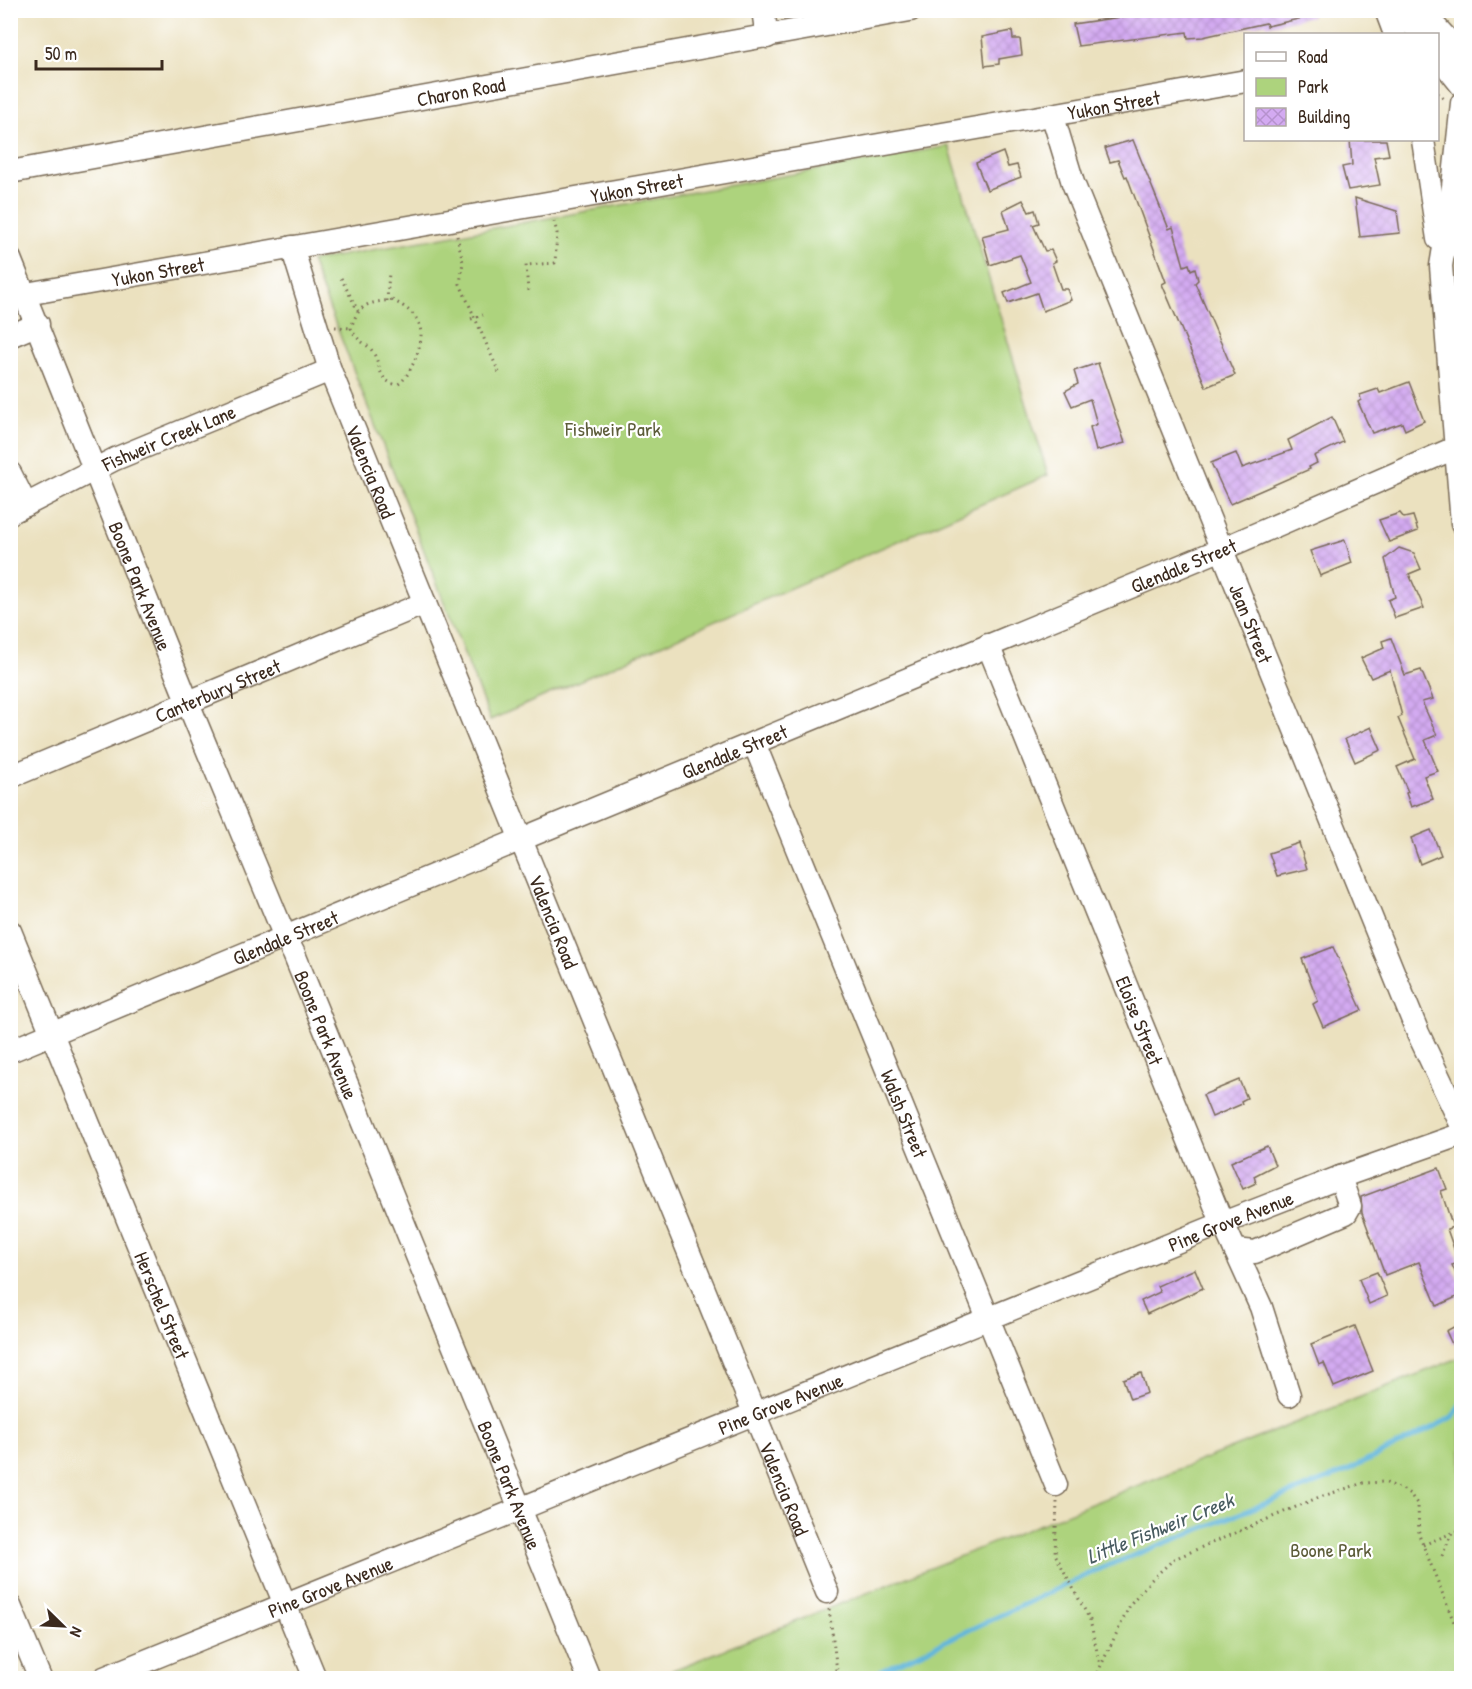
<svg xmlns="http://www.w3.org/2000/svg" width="1472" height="1689" viewBox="0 0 1472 1689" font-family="'Patrick Hand',sans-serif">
	<defs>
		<pattern id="building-cross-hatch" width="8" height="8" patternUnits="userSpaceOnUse" patternTransform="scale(1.5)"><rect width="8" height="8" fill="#d3aaf1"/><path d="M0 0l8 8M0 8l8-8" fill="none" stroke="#b692ce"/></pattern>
	</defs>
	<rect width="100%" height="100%" fill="#fff"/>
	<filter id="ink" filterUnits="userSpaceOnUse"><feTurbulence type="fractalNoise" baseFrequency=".0167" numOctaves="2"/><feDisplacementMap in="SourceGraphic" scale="12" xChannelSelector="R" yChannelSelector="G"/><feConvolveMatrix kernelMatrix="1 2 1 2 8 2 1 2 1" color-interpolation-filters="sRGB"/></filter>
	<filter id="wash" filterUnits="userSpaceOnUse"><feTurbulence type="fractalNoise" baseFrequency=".008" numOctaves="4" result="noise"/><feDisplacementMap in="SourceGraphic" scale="24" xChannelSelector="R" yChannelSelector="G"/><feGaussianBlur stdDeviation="1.35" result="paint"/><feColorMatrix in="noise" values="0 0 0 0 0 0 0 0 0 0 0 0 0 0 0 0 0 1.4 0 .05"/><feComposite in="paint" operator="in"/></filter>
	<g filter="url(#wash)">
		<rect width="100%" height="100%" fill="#ebe1bf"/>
		<g fill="#add37d" stroke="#747e4e" stroke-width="1.5">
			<path d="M949,146L1048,475L490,720L311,261Z"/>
			<path d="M1461,1357V1678H653Z"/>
		</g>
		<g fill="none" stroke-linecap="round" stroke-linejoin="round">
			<path stroke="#60b6dc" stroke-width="5" d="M866,1678L1104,1567L1345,1472L1453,1417L1462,1403"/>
		</g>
		<g id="blocks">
			<g fill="url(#building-cross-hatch)">
				<path d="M1169,10H1311L1312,16L1267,26L1266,23L1203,37L1188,38L1187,32L1078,46L1073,24Z"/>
				<path d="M1012,31L1013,39H1020L1022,55L999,59V64L985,66L982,37Z"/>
				<path d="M1133,140L1169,229L1173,227L1184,266L1189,264L1191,270L1195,268L1198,280L1195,283L1235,375L1206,387L1162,284L1166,282L1127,176L1125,177L1118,160L1110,162L1105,148Z"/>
				<path d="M1350,140H1386L1389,155L1374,157L1380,185L1348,190L1342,167L1352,165Z"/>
				<path d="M1003,152L1008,167L1017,165L1021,177L987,190L976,163Z"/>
				<path d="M1355,198L1397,211L1400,233L1360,237Z"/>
				<path d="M1023,200L1029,212L1035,210L1039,223L1033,225L1045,251L1051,250L1056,261L1052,263L1061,289H1067L1071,300L1043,311L1037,293L1008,303L1004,293L1031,282L1020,255L990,265L982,236L1009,229L1003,210Z"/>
				<path d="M1098,363L1125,443L1096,451L1090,427L1097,424L1090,399L1072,406L1065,391L1078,384L1074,371Z"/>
				<path d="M1409,382L1424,421L1405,430L1402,423L1372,433L1358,402L1361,400L1360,395L1378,389L1380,393Z"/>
				<path d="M1332,417L1343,442L1314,456L1317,463L1309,467L1310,469L1230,504L1211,463L1236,453L1242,468L1292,450L1288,440Z"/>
				<path d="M1400,513L1404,518L1413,516L1418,531L1389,542L1379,520Z"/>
				<path d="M1345,540L1352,563L1320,576L1310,551Z"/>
				<path d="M1399,548L1414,553L1421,569L1409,574L1424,608L1395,618L1388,600L1395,597L1385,559Z"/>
				<path d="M1391,638L1405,675L1421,670L1433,699L1422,702L1437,735L1425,740L1438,771L1424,776L1433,799L1411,807L1406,793L1408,792L1397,767L1415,759L1398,718L1402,716L1390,670L1371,678L1361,658L1384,648L1382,641Z"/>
				<path d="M1371,727L1381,750L1355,762L1345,739Z"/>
				<path d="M1431,830L1441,855L1420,864L1411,838Z"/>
				<path d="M1299,843L1307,869L1277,876L1269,853Z"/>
				<path d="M1333,947L1362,1010L1323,1027L1313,1004L1318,1001L1302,959Z"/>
				<path d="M1239,1080L1247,1098L1241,1101L1242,1104L1212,1117L1203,1095Z"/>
				<path d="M1267,1146L1275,1165L1254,1176L1256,1183L1243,1189L1231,1162Z"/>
				<path d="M1439,1168L1447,1189L1441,1191L1453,1227L1447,1229L1459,1263L1452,1265L1461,1285V1295L1437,1306L1419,1262L1385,1275L1362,1213L1361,1197Z"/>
				<path d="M1195,1269L1203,1288L1147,1314L1141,1301L1160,1292L1157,1286Z"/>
				<path d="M1377,1272L1387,1296L1369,1304L1359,1279Z"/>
				<path d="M1461,1323V1340L1452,1344L1446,1331Z"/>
				<path d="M1355,1326L1373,1371L1334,1387L1324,1363L1319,1365L1311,1344Z"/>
				<path d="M1141,1373L1147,1393L1130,1399L1123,1379Z"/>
			</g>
		</g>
	</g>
	<g filter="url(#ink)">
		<use href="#blocks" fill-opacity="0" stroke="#796a56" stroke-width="1.5"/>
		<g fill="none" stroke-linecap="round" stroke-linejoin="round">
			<defs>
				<g id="minor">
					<path d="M763,10L767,37"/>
					<path d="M1386,10L1395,34"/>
					<path d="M1402,10L1420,34"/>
					<path d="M1420,10L1462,55"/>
					<path d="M1438,56L1462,86"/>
					<path d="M1462,103L1451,205L1441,266L1462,523"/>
					<path id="s1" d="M1053,117L1073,183L1418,1033L1462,1126"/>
					<path d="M1423,140L1438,239"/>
					<path id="s2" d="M10,172L910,10"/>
					<path id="s3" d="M292,247L330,370L827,1592"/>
					<path id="s4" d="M10,259L188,703L285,937L294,954L589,1678"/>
					<path id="s5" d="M26,294L1246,81"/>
					<path d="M10,336L38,324"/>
					<path d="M10,473L26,505"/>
					<path id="s6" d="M10,513L115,459L330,370"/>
					<path id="s7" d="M988,645L1217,1210L1261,1307L1289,1395"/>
					<path id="s8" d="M754,743L1056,1485"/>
					<path id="s9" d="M10,777L425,603"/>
					<path id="s10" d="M10,931L315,1678"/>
					<path id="s11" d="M10,1051L1222,549L1457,447"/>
					<path d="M1235,1250L1255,1252L1346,1213L1350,1206L1340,1177"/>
					<path d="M10,1606L40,1678"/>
					<path id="s12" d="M104,1678L1223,1223L1343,1176L1462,1134"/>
				</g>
			</defs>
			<use href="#minor" stroke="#796a56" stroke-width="25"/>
			<g stroke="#796a56" stroke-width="3" stroke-dasharray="1.5 4.5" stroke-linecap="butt">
				<path d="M1438,93L1444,99"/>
				<path d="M457,236L463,262L460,284L500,375"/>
				<path d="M341,278L358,311"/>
				<path d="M528,291L526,265L555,263L557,233L554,221"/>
				<path d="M392,300C423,315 427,331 414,362C409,372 406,379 397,385C377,380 382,367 373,352C367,343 357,342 351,328C359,303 368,303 392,300Z"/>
				<path d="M387,301L389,272"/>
				<path d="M471,319L483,315"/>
				<path d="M335,327L351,328"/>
				<path d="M1057,1502L1055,1554L1090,1620L1100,1665"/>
				<path d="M1423,1545L1462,1529"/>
				<path d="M1442,1556L1452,1533"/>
				<path d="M829,1609L838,1678"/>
				<path d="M1095,1678L1131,1603L1151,1580L1174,1559L1317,1498L1363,1483L1384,1482L1402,1489L1410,1494L1418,1505L1419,1535L1462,1642"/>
			</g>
			<use href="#minor" stroke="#fff" stroke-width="22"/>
		</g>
	</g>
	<g text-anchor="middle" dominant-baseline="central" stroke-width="4.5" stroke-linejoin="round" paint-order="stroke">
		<g font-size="20" fill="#3b2a1e" stroke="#fff">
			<text stroke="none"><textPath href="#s2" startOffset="458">Charon Road</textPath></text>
			<text stroke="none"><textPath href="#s5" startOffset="1104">Yukon Street</textPath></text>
			<text stroke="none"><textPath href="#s5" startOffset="620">Yukon Street</textPath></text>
			<text stroke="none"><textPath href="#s5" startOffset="134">Yukon Street</textPath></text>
			<text stroke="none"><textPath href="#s6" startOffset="176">Fishweir Creek Lane</textPath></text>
			<text stroke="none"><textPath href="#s3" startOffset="238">Valencia Road</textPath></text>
			<text stroke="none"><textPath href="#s11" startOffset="1270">Glendale Street</textPath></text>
			<text stroke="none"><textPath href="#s4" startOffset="352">Boone Park Avenue</textPath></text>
			<text stroke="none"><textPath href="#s1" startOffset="544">Jean Street</textPath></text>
			<text stroke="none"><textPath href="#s9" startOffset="225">Canterbury Street</textPath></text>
			<text stroke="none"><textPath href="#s11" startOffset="784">Glendale Street</textPath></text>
			<text stroke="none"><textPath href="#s3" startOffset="724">Valencia Road</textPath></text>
			<text stroke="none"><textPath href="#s11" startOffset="298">Glendale Street</textPath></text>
			<text stroke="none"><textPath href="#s7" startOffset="405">Eloise Street</textPath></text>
			<text stroke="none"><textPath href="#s4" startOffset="838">Boone Park Avenue</textPath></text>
			<text stroke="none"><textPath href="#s8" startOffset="400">Walsh Street</textPath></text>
			<text stroke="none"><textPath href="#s12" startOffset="1216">Pine Grove Avenue</textPath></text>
			<text stroke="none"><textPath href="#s10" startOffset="404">Herschel Street</textPath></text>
			<text stroke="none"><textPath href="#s12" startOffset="730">Pine Grove Avenue</textPath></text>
			<text stroke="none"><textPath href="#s4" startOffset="1324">Boone Park Avenue</textPath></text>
			<text stroke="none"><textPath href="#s3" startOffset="1336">Valencia Road</textPath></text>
			<text stroke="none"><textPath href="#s12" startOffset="244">Pine Grove Avenue</textPath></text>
		</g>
		<g font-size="20" fill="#5d5d3a" stroke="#fff">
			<text x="613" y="428">Fishweir Park</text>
			<text x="1331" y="1549">Boone Park</text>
		</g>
		<g font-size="21" font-style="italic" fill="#485b60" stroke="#fff">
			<text transform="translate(1160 1528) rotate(-22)">Little Fishweir Creek</text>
		</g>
	</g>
	<rect width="1472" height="1689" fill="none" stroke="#fff" stroke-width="36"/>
	<rect x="1244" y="33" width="195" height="108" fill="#ffffff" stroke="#b1aaa5" stroke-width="1.5"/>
	<rect x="1256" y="52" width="30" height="9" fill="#ffffff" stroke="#b1aaa5" stroke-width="1.5"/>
	<text x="1298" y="63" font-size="18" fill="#3b2a1e">Road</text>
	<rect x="1256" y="78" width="30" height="18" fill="#add37d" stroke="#b1aaa5" stroke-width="1.5"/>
	<text x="1298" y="93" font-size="18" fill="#3b2a1e">Park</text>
	<rect x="1256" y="108" width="30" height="18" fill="url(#building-cross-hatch)" stroke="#b1aaa5" stroke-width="1.5"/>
	<text x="1298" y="123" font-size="18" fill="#3b2a1e">Building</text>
	<g transform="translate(63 1626) rotate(114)" stroke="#ffffff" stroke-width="4.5" paint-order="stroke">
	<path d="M0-4.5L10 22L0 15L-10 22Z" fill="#3b2a1e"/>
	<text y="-9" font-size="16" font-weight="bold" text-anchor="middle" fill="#3b2a1e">N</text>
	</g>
	<path d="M36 60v9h126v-9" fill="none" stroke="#3b2a1e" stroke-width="3"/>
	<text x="45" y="60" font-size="18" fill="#3b2a1e" stroke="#ffffff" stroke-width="4.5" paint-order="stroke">50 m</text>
</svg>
